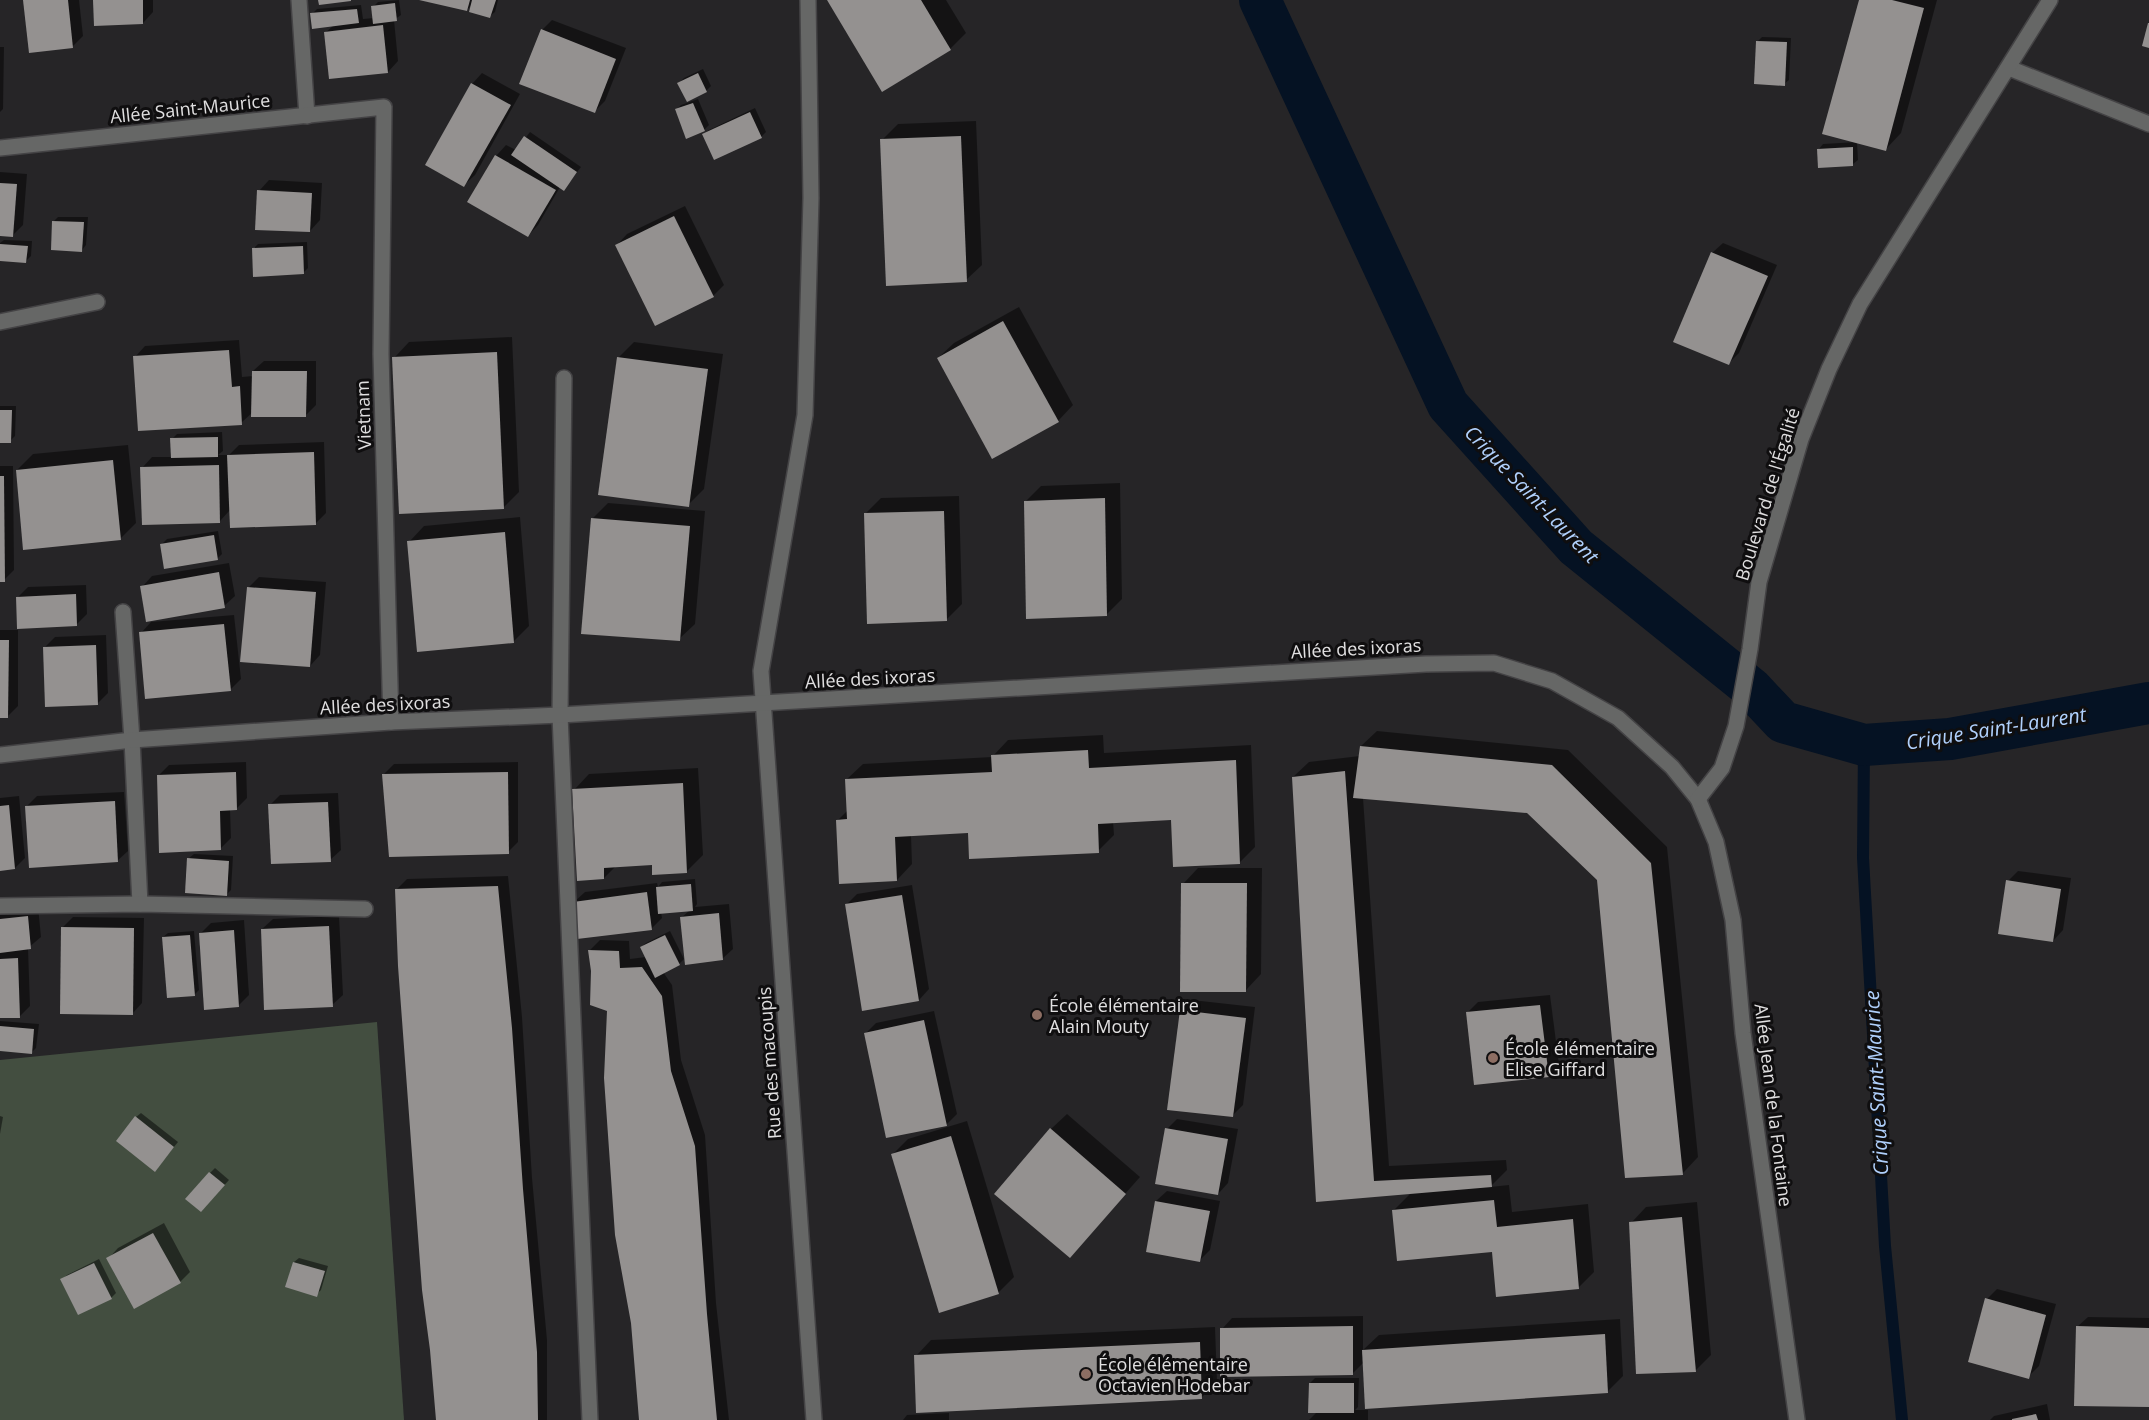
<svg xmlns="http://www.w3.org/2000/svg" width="2149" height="1420" viewBox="0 0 2149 1420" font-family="'Open Sans',sans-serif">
	<rect width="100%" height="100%" fill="#262527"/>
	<path fill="#434e40" d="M377,1022L404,1420H0V1060Z"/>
	<g fill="#0007">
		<path d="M24,0H79L83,36L73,46Z"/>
		<path d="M94,0H153V12L143,23Z"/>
		<path d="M399,0L401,15L394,20L398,61L388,72L325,33L334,25L312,14L317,9L361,5L363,19L374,18L373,7L378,2Z"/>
		<path d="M422,0H498L495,12L490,16L473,3L467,10Z"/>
		<path d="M828,0H946L966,33L950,49Z"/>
		<path d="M1860,0H1937L1901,133L1886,149Z"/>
		<path d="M552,20L626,48L605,101L595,111L542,30Z"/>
		<path d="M1762,37L1791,38L1789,80L1784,84L1757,42Z"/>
		<path d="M0,47H4L3,109L0,112Z"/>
		<path d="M703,69L711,86L706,91L679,83L684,78Z"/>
		<path d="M482,73L520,94L475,175L464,185L472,84Z"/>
		<path d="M698,99L709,125L704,130L676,110L681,105Z"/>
		<path d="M755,108L766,132L761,137L704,134L709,130Z"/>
		<path d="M976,121L982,265L966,280L882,140L898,124Z"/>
		<path d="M530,132L581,167L564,189L560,187L538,225L528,236L496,156L506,145L516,150Z"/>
		<path d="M1857,142L1858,160L1853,164L1819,149L1823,144Z"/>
		<path d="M0,172L27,174L23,225L13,235L0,234Z"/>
		<path d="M269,180L322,183L320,220L310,231L259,191Z"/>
		<path d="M685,206L724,285L713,296L617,245L627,234Z"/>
		<path d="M58,217H88L86,245L82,250L53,222Z"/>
		<path d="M4,240L32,241L31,256L26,261L0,260V243Z"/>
		<path d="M307,242L308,268L303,273L253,249L258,244Z"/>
		<path d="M1723,243L1777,265L1739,353L1728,364L1712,253Z"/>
		<path d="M1019,307L1073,405L1058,421L938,358L954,343Z"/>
		<path d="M512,337L519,492L503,508L394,358L409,342Z"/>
		<path d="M239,340L242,377L253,376V371L264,361H316V405L306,415L253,412L241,423L135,357L145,346Z"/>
		<path d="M634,342L723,354L704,489L688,505L619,357Z"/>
		<path d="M0,406H16L15,436L10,441H0Z"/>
		<path d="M222,432L223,451L218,455H229L239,445L324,442L326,513L315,524L230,510L220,521L142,468L152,457H172V439L177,434Z"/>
		<path d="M128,445L136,523L120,539L17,470L33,454Z"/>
		<path d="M0,466H13L14,570L4,580H0Z"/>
		<path d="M1120,483L1122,599L1106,615L1025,502L1041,486Z"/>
		<path d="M959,496L962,604L946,620L865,514L881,498Z"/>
		<path d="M608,503L705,511L695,624L679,639L592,519Z"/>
		<path d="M520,517L529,626L513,642L409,542L424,526Z"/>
		<path d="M218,531L222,554L217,559L162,544L167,539Z"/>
		<path d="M229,563L235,596L224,606L142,587L152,576Z"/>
		<path d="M259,577L326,582L320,655L310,666L248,588Z"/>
		<path d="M86,585L87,614L76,625L17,598L28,587Z"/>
		<path d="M234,615L241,679L230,690L141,633L151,622Z"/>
		<path d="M0,630H18V706L7,717H0Z"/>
		<path d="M106,635L108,693L98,703L44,648L55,637Z"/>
		<path d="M1377,731L1568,750L1667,847L1698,1157L1683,1173L1598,879L1527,811L1363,798L1389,1166L1506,1160L1507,1170L1490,1187L1509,1185L1512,1212L1588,1204L1594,1272L1579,1287L1394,1210L1412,1192L1318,1201L1293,777L1309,762L1360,756L1361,746Z"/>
		<path d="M1103,735L1104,753L1251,745L1255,847L1240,862L1173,818L1113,821L1114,835L1098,851L970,831L911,835L912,864L897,880L838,820L848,810L847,779L863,764L992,757L1008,740Z"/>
		<path d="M246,762L247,798L236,809H230L231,838L220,849L158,776L169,765Z"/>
		<path d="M518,762V842L508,852L384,774L394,764Z"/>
		<path d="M698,768L703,855L687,871L653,864L616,866L604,878L574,790L589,774Z"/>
		<path d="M124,792L128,851L117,861L26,807L37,796Z"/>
		<path d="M338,793L341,850L330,860L270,805L280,795Z"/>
		<path d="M19,796L25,858L15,868L0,870V798Z"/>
		<path d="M194,854L233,856L231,890L226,895L189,858Z"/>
		<path d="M1198,868H1262L1261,974L1246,990L1183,884Z"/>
		<path d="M2018,871L2071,878L2063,930L2053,941L2008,881Z"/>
		<path d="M508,876L522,1017L532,1178L547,1340V1420H437L397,889L407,879Z"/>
		<path d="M695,879L697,904L695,907L729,904L733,949L722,959L681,918L690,910L661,912L662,918L651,929L574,902L585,892L657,883L658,887L662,882Z"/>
		<path d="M912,885L929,989L919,1000L846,905L857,894Z"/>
		<path d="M38,906L41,937L28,948L30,1006L20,1016L0,1017V910Z"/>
		<path d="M339,916L343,995L332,1005L262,929L273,919Z"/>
		<path d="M73,917L144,918L142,1003L132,1014L63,927Z"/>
		<path d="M244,920L249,995L238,1006L200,934L211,923Z"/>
		<path d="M194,931L199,990L194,995L163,937L168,933Z"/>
		<path d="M670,931L684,959L679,964L663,972L672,985L681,1060L705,1135L716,1303L729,1420H642L608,1010L593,971L590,950L600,940L629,941L630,959L646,957L641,947L646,943Z"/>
		<path d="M1550,995L1559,1065L1549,1076L1468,1012L1478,1002Z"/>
		<path d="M1192,1000L1255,1007L1243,1105L1232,1116L1181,1010Z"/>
		<path d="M934,1011L957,1114L946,1125L866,1033L876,1023Z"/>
		<path d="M0,1021L39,1024L36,1048L31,1053L0,1050Z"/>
		<path d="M141,1113L178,1142L159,1165L136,1117Z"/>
		<path d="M1067,1114L1140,1177L1070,1256L1051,1129Z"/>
		<path d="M0,1116L3,1117L0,1134Z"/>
		<path d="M1177,1119L1238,1129L1228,1183L1218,1194L1167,1129Z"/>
		<path d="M967,1121L1014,1277L998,1293L892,1155L908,1139Z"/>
		<path d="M215,1168L229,1180L206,1205L210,1173Z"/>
		<path d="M1167,1191L1220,1201L1210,1250L1200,1260L1156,1201Z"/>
		<path d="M1697,1202L1711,1355L1695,1371L1631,1223L1646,1207Z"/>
		<path d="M164,1223L190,1272L180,1282L108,1259L118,1248Z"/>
		<path d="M299,1258L328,1266L321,1290L316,1295L294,1262Z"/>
		<path d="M99,1259L116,1293L111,1298L62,1280L67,1275Z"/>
		<path d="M1997,1289L2056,1304L2039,1366L2028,1377L1987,1299Z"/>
		<path d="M1363,1316V1350L1379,1335L1620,1319L1623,1376L1607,1392L1364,1362L1353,1373L1222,1329L1232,1318Z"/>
		<path d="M2088,1317L2149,1318V1405L2077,1327Z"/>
		<path d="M1215,1327L1217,1382L1201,1398L916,1356L931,1340Z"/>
		<path d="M1315,1378H1359L1358,1407L1355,1410H1368V1420H1309L1317,1412L1310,1383Z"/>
		<path d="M2047,1404L2050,1420H1990L1994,1416Z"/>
		<path d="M949,1413V1420H903L907,1415Z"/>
	</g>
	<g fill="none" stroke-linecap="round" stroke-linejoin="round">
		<path stroke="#051223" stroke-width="12" d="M1864,745L1863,858L1885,1246L1902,1420"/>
		<path stroke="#051223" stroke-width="42" d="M1260,0L1448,405L1576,547L1751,688L1783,722L1864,745L1950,739L2149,703"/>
	</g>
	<g fill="#949190">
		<path d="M23,0H68L73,48L29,53Z"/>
		<path d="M93,0H143V24L94,26Z"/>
		<path d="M318,0H351V1L319,5Z"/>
		<path d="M419,0H470L467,11Z"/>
		<path d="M472,0H496L490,18L469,12Z"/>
		<path d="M827,0H921L951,50L882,92Z"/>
		<path d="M1859,0H1892L1924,8L1886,151L1822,134Z"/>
		<path d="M395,3L397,21L373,24L371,6Z"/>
		<path d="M357,9L359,23L312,29L310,13Z"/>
		<path d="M2148,23H2149V48L2142,46Z"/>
		<path d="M383,25L388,73L329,79L324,32Z"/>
		<path d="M541,29L616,59L595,113L519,84Z"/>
		<path d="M1756,41L1787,42L1785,86L1754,84Z"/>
		<path d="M698,73L707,92L687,102L677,83Z"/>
		<path d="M471,83L511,105L464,187L425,165Z"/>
		<path d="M693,103L705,131L686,139L675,109Z"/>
		<path d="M750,112L762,138L714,160L702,134Z"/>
		<path d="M524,136L577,172L564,191L511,155Z"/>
		<path d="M961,136L967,282L886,286L880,139Z"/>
		<path d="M1853,147V166L1818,168L1817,149Z"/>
		<path d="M495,155L556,190L528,237L467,202Z"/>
		<path d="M0,183L17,184L13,237L0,236Z"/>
		<path d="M257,190L312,193L310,232L255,230Z"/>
		<path d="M674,216L714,297L655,326L615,245Z"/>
		<path d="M52,221L84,222L82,252L51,250Z"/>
		<path d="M0,244L28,246L26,263L0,261Z"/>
		<path d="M303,246L304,274L253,277L252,248Z"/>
		<path d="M1711,252L1768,276L1729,365L1673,342Z"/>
		<path d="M1003,321L1059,422L992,459L937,358Z"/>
		<path d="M229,350L232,387L240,386L242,425L138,431L133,356Z"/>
		<path d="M497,352L504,509L399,514L392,357Z"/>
		<path d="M617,357L708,369L689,507L598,495Z"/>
		<path d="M252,371H307L306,417H251Z"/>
		<path d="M0,410H12L11,443H0Z"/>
		<path d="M218,437V457L171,458L170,438Z"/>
		<path d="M314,452L316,525L230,528L227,455Z"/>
		<path d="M113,460L121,540L23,550L16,470Z"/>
		<path d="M219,465L220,523L142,525L140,467Z"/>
		<path d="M0,476H4L5,582H0Z"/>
		<path d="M1105,498L1107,616L1026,619L1024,501Z"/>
		<path d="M944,511L947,621L867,624L864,513Z"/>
		<path d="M591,518L690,526L680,641L581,634Z"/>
		<path d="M505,532L514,643L417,652L407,541Z"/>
		<path d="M214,535L218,560L164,569L160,544Z"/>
		<path d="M219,572L225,608L146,622L140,586Z"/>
		<path d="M247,587L316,592L310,667L240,662Z"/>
		<path d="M76,594L77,626L17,629L16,597Z"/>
		<path d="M224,624L231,691L145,699L139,632Z"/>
		<path d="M0,640H9L8,718H0Z"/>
		<path d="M96,645L98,705L45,707L43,647Z"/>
		<path d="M1360,746L1552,765L1651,863L1683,1175L1625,1178L1597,880L1527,813L1353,798Z"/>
		<path d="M1088,750L1089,768L1236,760L1240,864L1173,867L1171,820L1098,824L1099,853L969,859L968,833L895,837L897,881L839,884L836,820L847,819L845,779L992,772L991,755Z"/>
		<path d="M1345,771L1374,1181L1491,1175L1492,1187L1316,1202L1292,777Z"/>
		<path d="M236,772L237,810L220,811L221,850L159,853L157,775Z"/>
		<path d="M508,772L509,854L389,857L382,774Z"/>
		<path d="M683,783L687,873L652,875V865L604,868V879L577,881L572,789Z"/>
		<path d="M115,801L118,862L29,868L25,806Z"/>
		<path d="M328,802L331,862L271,864L268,804Z"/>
		<path d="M9,805L15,869L0,871V806Z"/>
		<path d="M187,858L229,861L227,896L185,893Z"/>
		<path d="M2006,880L2061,889L2053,942L1998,934Z"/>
		<path d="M1181,883H1247L1246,992H1180Z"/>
		<path d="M691,884L693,911L658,914L656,887Z"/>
		<path d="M498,886L512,1028L523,1189L537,1352L538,1420H436L430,1350L422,1290L398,966L395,889Z"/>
		<path d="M647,892L652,930L577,939L573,902Z"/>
		<path d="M902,895L919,1001L862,1011L845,904Z"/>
		<path d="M719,913L723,960L685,965L680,917Z"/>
		<path d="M28,916L31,949L0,953V919Z"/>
		<path d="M329,926L333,1007L264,1010L261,929Z"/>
		<path d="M61,927L134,928L133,1015L60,1014Z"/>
		<path d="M234,930L239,1007L204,1010L199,933Z"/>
		<path d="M190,935L195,996L167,998L162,937Z"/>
		<path d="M665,935L680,965L655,978L640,947Z"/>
		<path d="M588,950L619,951L620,968L642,967L662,996L671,1071L695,1146L707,1314L717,1420H639L631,1323L615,1235L604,1078L607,1011L590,1005L591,971Z"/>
		<path d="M18,958L20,1018H0V959Z"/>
		<path d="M1540,1005L1549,1077L1474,1085L1466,1012Z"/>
		<path d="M1180,1010L1246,1018L1233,1117L1167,1110Z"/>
		<path d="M924,1020L947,1126L886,1138L864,1033Z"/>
		<path d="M0,1026L34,1029L32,1054L0,1051Z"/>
		<path d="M135,1116L174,1147L155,1172L116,1141Z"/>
		<path d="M1050,1128L1126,1194L1070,1258L994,1194Z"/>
		<path d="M1165,1128L1228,1139L1218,1195L1155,1184Z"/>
		<path d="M951,1136L999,1294L939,1313L891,1154Z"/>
		<path d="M209,1172L225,1185L201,1212L185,1199Z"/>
		<path d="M1494,1200L1497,1227L1573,1219L1579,1289L1496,1297L1492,1252L1397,1261L1392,1210Z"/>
		<path d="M1155,1201L1210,1211L1200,1262L1146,1252Z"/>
		<path d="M1682,1217L1696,1372L1636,1374L1629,1222Z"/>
		<path d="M153,1233L181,1283L134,1309L106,1258Z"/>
		<path d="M293,1262L325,1271L317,1297L285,1287Z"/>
		<path d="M94,1263L112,1299L78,1315L60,1279Z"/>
		<path d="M1985,1298L2046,1315L2029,1379L1968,1362Z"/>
		<path d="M1353,1326V1375L1220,1377V1328Z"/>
		<path d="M2076,1326L2149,1328V1407L2074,1406Z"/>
		<path d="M1605,1334L1608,1393L1365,1409L1362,1350Z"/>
		<path d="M1200,1342L1202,1399L916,1413L914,1355Z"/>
		<path d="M1309,1383H1354V1413H1308Z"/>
		<path d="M2036,1414L2038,1420H2012V1419Z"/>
	</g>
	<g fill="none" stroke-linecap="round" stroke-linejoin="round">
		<defs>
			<g id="minor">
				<path d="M299,0L307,116"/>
				<path d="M808,0L811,198L805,415L761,671L814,1420"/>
				<path d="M2009,68L2149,124"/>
				<path d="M0,148L384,107L381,354L391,722"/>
				<path d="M0,322L97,302"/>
				<path d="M564,378L560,715L590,1420"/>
				<path d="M123,612L132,740L140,904"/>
				<path d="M0,755L132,740L391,722L560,715L1426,664L1494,663L1552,681L1618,718L1672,767L1698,799L1716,842L1733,920L1743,1033L1797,1420"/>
				<path d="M1698,799L1722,768L1736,726L1750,649L1759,582L1801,439L1829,369L1860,304L2050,0"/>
				<path d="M0,906L140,904L365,909"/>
			</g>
		</defs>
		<use href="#minor" stroke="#444345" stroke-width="18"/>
		<use href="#minor" stroke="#666766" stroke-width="15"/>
	</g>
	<g fill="#8d6e63" stroke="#0f0e0f" stroke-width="2">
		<circle cx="1037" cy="1015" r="6"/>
		<circle cx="1493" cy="1058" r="6"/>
		<circle cx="1086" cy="1374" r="6"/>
	</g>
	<g text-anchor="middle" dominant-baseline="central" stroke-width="6" stroke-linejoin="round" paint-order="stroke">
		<g font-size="18" fill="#e0dfe0" stroke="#0f0e0f">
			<text transform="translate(190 108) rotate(-6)">Allée Saint-Maurice</text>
			<text transform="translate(363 415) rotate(-92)">Vietnam</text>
			<text transform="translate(1767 494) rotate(-73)">Boulevard de l'Égalité</text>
			<text transform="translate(1356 648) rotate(-3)">Allée des ixoras</text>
			<text transform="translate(870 678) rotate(-3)">Allée des ixoras</text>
			<text transform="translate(385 704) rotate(-3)">Allée des ixoras</text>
			<text transform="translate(769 1063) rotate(-94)">Rue des macoupis</text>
			<text transform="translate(1774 1105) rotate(83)">Allée Jean de la Fontaine</text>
		</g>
		<g font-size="18" fill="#e0dfe0" stroke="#0f0e0f" text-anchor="start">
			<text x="1049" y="1005">École élémentaire<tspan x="1049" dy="21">Alain Mouty</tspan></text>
			<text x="1505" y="1048">École élémentaire<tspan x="1505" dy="21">Elise Giffard</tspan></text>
			<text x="1098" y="1364">École élémentaire<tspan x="1098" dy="21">Octavien Hodebar</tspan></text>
		</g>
		<g font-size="20" font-style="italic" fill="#b0d0fc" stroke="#0f0e0f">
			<text transform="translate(1532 494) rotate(46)">Crique Saint-Laurent</text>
			<text transform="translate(1996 728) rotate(-9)">Crique Saint-Laurent</text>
			<text transform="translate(1876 1083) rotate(-93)">Crique Saint-Maurice</text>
		</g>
	</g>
</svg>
